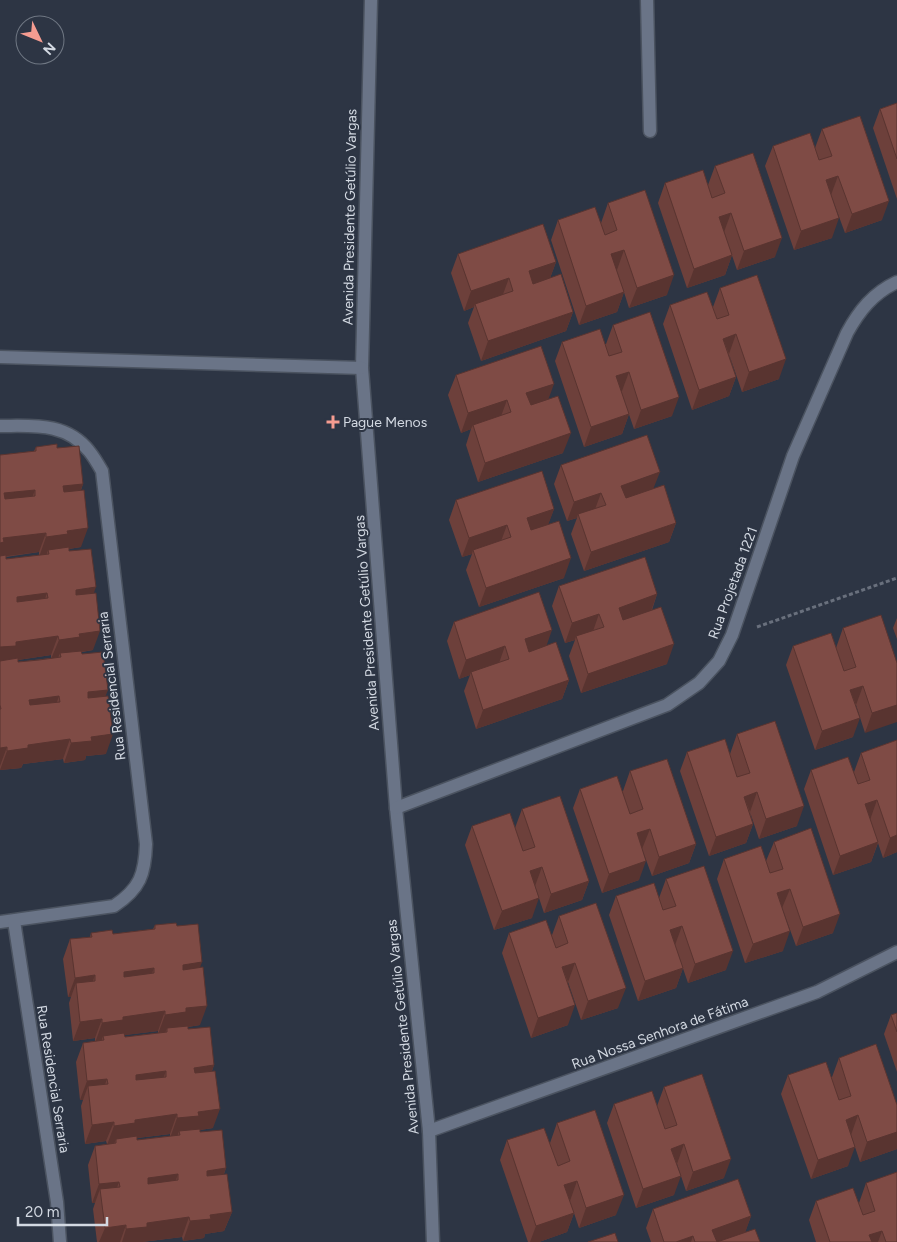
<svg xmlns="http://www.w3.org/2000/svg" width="897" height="1242" viewBox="0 0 897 1242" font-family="Figtree,sans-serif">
	<rect width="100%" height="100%" fill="#2d3544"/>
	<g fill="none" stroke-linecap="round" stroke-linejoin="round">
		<defs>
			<g id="minor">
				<path d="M371,0L362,368L396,808L429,1131L433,1242"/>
				<path d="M647,0L650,131"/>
				<path d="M0,357L362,368"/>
				<path d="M0,426C33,426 66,422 89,451C94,457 98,464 102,471L146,844C145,874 140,889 114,906L0,922"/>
				<path d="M396,808L667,705L699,683L719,661L732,635L793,456L847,333C859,311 873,293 897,282"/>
				<path d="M14,921L57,1202L60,1242"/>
				<path d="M429,1131L817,992L897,952"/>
			</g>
		</defs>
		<use href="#minor" stroke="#4b5360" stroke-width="15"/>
		<path stroke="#69707d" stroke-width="3" stroke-dasharray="4 2.5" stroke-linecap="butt" d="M757,627L897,578"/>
		<use href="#minor" stroke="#6a7487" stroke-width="12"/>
	</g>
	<g fill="#6d403b" fill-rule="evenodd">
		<path d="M897,103V199L873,128L880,109Z"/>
		<path d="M822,129L882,220L845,233L831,195L832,238L794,250L765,166L773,146L815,148Z"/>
		<path d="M715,166L775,257L737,270L724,232L732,255L725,275L687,288L658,203L665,183L708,185Z"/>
		<path d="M608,203L667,295L629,308L617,270L624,292L617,312L579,325L551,240L558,220L601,223Z"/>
		<path d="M458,254L556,262L550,278L573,312L566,331L481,361L468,323L474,307L464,311L451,273Z"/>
		<path d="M720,288L779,379L742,392L729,354L736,377L729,396L692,410L663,324L670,305L713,307Z"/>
		<path d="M613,325L672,416L634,429L621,391L629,414L622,434L584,447L555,361L562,342L606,344Z"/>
		<path d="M456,375L548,399L563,453L478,482L466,445L471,429L461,433L448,395Z"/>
		<path d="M36,447L57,448L83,484L81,490V547L69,549V551L93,593V650L82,652V654L105,696L106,754L86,756L85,760L64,763L63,759L23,764L21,768L0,770V455L34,451ZM39,552V555L6,559V557ZM51,655V658L18,662V660Z"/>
		<path d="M561,465L654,488L676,523L669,542L584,571L571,534L577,518L567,521L554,484Z"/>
		<path d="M456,500L554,509L548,524L564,578L479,607L466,570L472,554L462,557L449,520Z"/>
		<path d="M559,586L657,594L652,610L667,664L581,693L569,656L575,640L565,643L552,606Z"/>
		<path d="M897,618V639L893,628Z"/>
		<path d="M454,622L546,646L569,680L562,699L476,729L464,691L470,675L459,679L447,641Z"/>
		<path d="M843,628L897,663L865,733L856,705L853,737L815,750L786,665L793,646L836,648Z"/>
		<path d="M737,734L797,826L759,839L750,812L753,824L746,843L709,856L680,771L687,752L730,754Z"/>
		<path d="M897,740V852L883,858L878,843L871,862L833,875L804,789L811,770L854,772L861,753Z"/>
		<path d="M630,771L696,844L689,863L652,876L642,849L639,880L602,893L573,808L580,789L623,791Z"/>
		<path d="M522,809L589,881L582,900L544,913L535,886L532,918L494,930L465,845L472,826L515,828Z"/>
		<path d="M774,842L833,933L796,946L782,908L783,951L745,963L717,879L724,859L766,861Z"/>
		<path d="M666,879L726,970L688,983L675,945L683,968L676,988L638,1001L609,915L616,896L659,898Z"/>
		<path d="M559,916L618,1008L581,1020L568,982V1025L531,1038L502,953L509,933L552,935Z"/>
		<path d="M155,925L177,926L200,968V1025L188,1027V1029L214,1065L212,1071L213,1128L200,1130V1132L226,1168L224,1174L232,1212L224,1231L205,1234L204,1238L183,1241L182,1237L142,1242H97L93,1209L95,1203H92L88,1165L95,1146L107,1144L106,1141L85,1144L81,1106L83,1100H80L76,1062L83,1043L95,1041V1038L73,1041L69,1003L71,997H68L63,959L70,939L90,937L91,933L113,934L153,929ZM158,1031V1033L125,1037L124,1035ZM170,1134V1136L137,1140V1138Z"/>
		<path d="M897,1013V1072L884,1034L891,1015Z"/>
		<path d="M839,1058L897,1105V1149L860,1162L851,1135L848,1166L811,1179L781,1094L788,1075L832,1077Z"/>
		<path d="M664,1087L724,1178L686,1191L677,1164L674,1195L636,1208L607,1123L614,1104L657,1106Z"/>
		<path d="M557,1123L616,1215L579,1228L570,1201L574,1213L567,1232L539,1242H528L500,1160L507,1140L550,1143Z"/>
		<path d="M866,1183L897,1242H816L809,1220L816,1201L859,1203Z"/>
		<path d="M653,1209L751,1216L745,1232L760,1242H651L646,1228Z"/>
	</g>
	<g fill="#593430">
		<path d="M838,176L831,195L826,180Z"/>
		<path d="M889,201L882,220L845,233L852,214Z"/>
		<path d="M731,213L724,232L719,217Z"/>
		<path d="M839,218L832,238L794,250L801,231Z"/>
		<path d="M782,238L775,257L737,270L744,251Z"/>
		<path d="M624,250L617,270L604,274L611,254Z"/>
		<path d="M732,255L725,275L687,288L694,269Z"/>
		<path d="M556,262L549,281L522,290L529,271Z"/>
		<path d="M674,275L667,295L629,308L637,288Z"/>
		<path d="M509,278L502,297L475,304L474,307L464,311L471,291Z"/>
		<path d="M624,292L617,312L579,325L586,306Z"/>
		<path d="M573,312L566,331L481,361L488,341Z"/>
		<path d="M736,334L729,354L723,339Z"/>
		<path d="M786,359L779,379L742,392L749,372Z"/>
		<path d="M629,372L622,391L609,395L616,376Z"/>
		<path d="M736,377L729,396L692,410L699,390Z"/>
		<path d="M554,384L547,403L519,412L526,393Z"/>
		<path d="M679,397L672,416L634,429L641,410Z"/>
		<path d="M507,400L500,419L473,425L471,429L461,433L468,413Z"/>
		<path d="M629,414L622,434L584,447L591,427Z"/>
		<path d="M571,433L563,453L478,482L485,463Z"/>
		<path d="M660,472L652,492L614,505L621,486Z"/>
		<path d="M83,484L76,503L56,506L63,486Z"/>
		<path d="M35,490L28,509L0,513L4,493Z"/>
		<path d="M601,493L594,512L578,514L577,518L567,521L574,502Z"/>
		<path d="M554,509L547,528L520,537L527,518Z"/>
		<path d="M676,523L669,542L584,571L591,552Z"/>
		<path d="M507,525L500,544L473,550L472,554L462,557L469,538Z"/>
		<path d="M88,528L81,547L62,550L49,554L48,550L46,556L39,557L46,537L67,531Z"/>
		<path d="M46,533L39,552L0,557V543L3,538Z"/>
		<path d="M571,558L564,578L479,607L486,588Z"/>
		<path d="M96,587L89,607L69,609L76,590Z"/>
		<path d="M47,593L40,613L10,616L17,597Z"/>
		<path d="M657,594L650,614L612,627L619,608Z"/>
		<path d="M599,614L592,634L576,636L575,640L565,643L572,623Z"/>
		<path d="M552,630L545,650L517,659L525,639Z"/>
		<path d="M100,631L93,650L74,653L61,657L60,653L58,658L51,659L59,640L79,634Z"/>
		<path d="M58,636L51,655L11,661L0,666V647L16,642Z"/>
		<path d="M674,644L667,664L581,693L588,674Z"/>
		<path d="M505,646L498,666L471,672L470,675L459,679L466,660Z"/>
		<path d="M569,680L562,699L476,729L483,710Z"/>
		<path d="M863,686L856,705L850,690Z"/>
		<path d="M108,690L100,710L81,712L88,692Z"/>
		<path d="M59,696L52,716L22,719L29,700Z"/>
		<path d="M897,705V722L865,733L872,713Z"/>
		<path d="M860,718L853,737L815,750L822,731Z"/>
		<path d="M113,734L106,754L86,756L85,760L64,763L71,743L91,737Z"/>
		<path d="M70,739L63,759L23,764L21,768L0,770L7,751L28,745Z"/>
		<path d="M7,747L0,766V748Z"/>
		<path d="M757,792L750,812L744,797Z"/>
		<path d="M877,800L870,820L865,804Z"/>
		<path d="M804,806L797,826L759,839L766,819Z"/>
		<path d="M753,824L746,843L709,856L716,837Z"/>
		<path d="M650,829L642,849L637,833Z"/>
		<path d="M897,835V852L883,858L890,838Z"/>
		<path d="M878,842L871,862L833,875L840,856Z"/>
		<path d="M696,844L689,863L652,876L659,857Z"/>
		<path d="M646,861L639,880L602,893L609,874Z"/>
		<path d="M542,867L535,886L530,871Z"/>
		<path d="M589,881L582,900L544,913L551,894Z"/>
		<path d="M790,889L782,908L777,893Z"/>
		<path d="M539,898L532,918L494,930L502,911Z"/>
		<path d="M840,914L833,933L796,946L803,927Z"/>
		<path d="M682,926L675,945L670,930Z"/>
		<path d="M790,931L783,951L745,963L753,944Z"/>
		<path d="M733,951L726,970L688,983L695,964Z"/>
		<path d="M202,962L195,982L175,984L183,965Z"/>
		<path d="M575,963L568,982L562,967Z"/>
		<path d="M154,968L147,987L117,991L124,972Z"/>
		<path d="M683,968L676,988L638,1001L645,981Z"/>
		<path d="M95,975L88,995L76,983L71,997H68L75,978Z"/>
		<path d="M626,988L618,1008L581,1020L588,1001Z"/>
		<path d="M575,1005L568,1025L531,1038L538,1018Z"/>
		<path d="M207,1006L200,1025L181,1028H167L165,1033L158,1034L165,1015L186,1008Z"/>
		<path d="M165,1011L158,1031L118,1036L104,1040L103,1036L101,1042L95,1043L102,1023L123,1017Z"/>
		<path d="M102,1019L95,1038L73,1041L80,1022Z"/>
		<path d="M214,1065L207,1085L187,1087L194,1068Z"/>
		<path d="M166,1071L159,1090L129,1094L136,1075Z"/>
		<path d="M107,1079L100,1098L88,1086L83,1100H80L87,1081Z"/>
		<path d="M220,1109L213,1128L193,1131L180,1135L179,1131L177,1137L170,1138L177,1118L198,1112Z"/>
		<path d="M177,1114L170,1134L129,1139H116L114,1144L107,1145L114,1126L135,1120Z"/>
		<path d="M858,1115L851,1135L846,1120Z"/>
		<path d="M114,1122L106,1141L85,1144L92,1125Z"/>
		<path d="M897,1132V1149L860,1162L867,1142Z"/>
		<path d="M684,1144L677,1164L671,1149Z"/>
		<path d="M855,1147L848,1166L811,1179L818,1160Z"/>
		<path d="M731,1159L724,1178L686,1191L693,1172Z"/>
		<path d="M226,1168L219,1187L200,1190L207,1171Z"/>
		<path d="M178,1174L171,1194L141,1197L148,1178Z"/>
		<path d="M681,1176L674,1195L636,1208L643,1189Z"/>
		<path d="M577,1181L570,1201L564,1185Z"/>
		<path d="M119,1182L112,1201L100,1189L95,1203H92L99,1184Z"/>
		<path d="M624,1195L616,1215L579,1228L586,1208Z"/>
		<path d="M232,1212L224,1231L205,1234L204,1238L183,1241L190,1221L210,1215Z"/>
		<path d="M574,1213L567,1232L539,1242H530L536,1226Z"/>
		<path d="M751,1216L744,1236L726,1242H708L712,1230Z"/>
		<path d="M189,1217L182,1237L142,1242H122L126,1229L147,1223Z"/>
		<path d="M126,1225L120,1242H99L105,1228Z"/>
		<path d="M882,1231L878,1242H867L869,1235Z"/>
		<path d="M693,1236L691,1242H676Z"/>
	</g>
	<g fill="#7f4b45" stroke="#593430" fill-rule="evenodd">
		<path d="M897,103V159L880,109Z"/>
		<path d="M860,116L889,201L852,214L838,176L826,180L839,218L801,231L773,146L810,133L819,160L832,156L822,129Z"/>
		<path d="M753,153L782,238L744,251L731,213L719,217L732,255L694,269L665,183L703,170L712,198L725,193L715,166Z"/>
		<path d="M645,190L674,275L637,288L624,250L611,254L624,292L586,306L558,220L595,207L605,235L617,230L608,203Z"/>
		<path d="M543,224L556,262L529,271L533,284L561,274L573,312L488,341L475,304L513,291L509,278L471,291L458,254Z"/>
		<path d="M757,275L786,359L749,372L736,334L723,339L736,377L699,390L670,305L707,292L717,319L729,315L720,288Z"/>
		<path d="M650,312L679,397L641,410L629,372L616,376L629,414L591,427L562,342L600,329L609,356L622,352L613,325Z"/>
		<path d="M541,346L554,384L526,393L531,405L558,396L571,433L485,463L473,425L511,412L507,400L468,413L456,375Z"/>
		<path d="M647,435L660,472L621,486L626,498L664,485L676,523L591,552L578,514L606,505L601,493L574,502L561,465Z"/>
		<path d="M57,444V448L79,446L83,484L63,486L64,492L84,490L88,528L67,531L68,534L46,537V533L3,538L4,542L0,543V455L36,451V447ZM35,490V496L5,499L4,493Z"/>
		<path d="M542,471L554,509L527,518L531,530L559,521L571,558L486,588L473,550L511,537L507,525L469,538L456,500Z"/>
		<path d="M69,547V551L91,549L96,587L76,590V595L96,593L100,631L79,634L80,637L59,640L58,636L16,642V646L0,647V556L6,555V559L49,554L48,550ZM47,593L48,598L17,602V597Z"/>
		<path d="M645,557L657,594L619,608L623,620L661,607L674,644L588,674L576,636L604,627L599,614L572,623L559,586Z"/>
		<path d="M539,592L552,630L525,639L529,652L556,642L569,680L483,710L471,672L509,659L505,646L466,660L454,622Z"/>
		<path d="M881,615L897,663V705L872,713L863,686L850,690L860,718L822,731L793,646L831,633L844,671L856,667L843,628Z"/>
		<path d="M81,651L82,654L103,652L108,690L88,692V698L108,696L113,734L91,737L92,741L71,743L70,739L28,745V748L7,751V747L0,748V709H1L0,705V661L18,658V662L39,660L61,657L60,653ZM59,696L60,702L30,705L29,700Z"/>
		<path d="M775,721L804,806L766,819L757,792L744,797L753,824L716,837L687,752L725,739L737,777L750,773L737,734Z"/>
		<path d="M897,740V835L890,838L877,800L865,804L878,842L840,856L811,770L848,757L858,784L870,780L861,753Z"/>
		<path d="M667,759L696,844L659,857L650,829L637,833L646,861L609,874L580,789L617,776L630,814L643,809L630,771Z"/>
		<path d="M560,796L589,881L551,894L542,867L530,871L539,898L502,911L472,826L510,813L523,851L535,847L522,809Z"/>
		<path d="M811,828L840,914L803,927L790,889L777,893L790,931L753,944L724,859L761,846L770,873L783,869L774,842Z"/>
		<path d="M704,866L733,951L695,964L682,926L670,930L683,968L645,981L616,896L654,883L663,910L676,906L666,879Z"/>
		<path d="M596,903L626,988L588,1001L575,963L562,967L575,1005L538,1018L509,933L546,920L556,948L568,943L559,916Z"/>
		<path d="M176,923L177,926L198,924L202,962L183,965V970L203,967L207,1006L186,1008V1012L165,1015V1011L123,1017V1020L102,1023V1019L80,1022L76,983L95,981V975L75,978L70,939L92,937L91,933L112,930L113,934L155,929V925ZM154,968V973L124,977V972Z"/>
		<path d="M897,1013V1032L891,1015Z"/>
		<path d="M188,1026V1029L210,1027L214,1065L194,1068L195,1073L215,1071L220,1109L198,1112L199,1116L177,1118V1114L135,1120V1123L114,1126V1122L92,1125L88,1086L108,1084L107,1079L87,1081L83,1043L104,1040L103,1036L124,1033L125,1037L167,1032V1028ZM166,1071V1077L136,1080V1075Z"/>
		<path d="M876,1044L897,1105V1132L867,1142L858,1115L846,1120L855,1147L818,1160L788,1075L826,1062L839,1100L851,1096L839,1058Z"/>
		<path d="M702,1074L731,1159L693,1172L684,1144L671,1149L681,1176L643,1189L614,1104L652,1091L665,1129L677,1125L664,1087Z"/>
		<path d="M595,1110L624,1195L586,1208L577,1181L564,1185L574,1213L536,1226L507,1140L544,1128L558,1166L570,1161L557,1123Z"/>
		<path d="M200,1129V1132L222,1130L226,1168L207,1171V1176L227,1174L232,1212L210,1215L211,1219L190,1221L189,1217L147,1223V1227L126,1229V1225L105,1228L100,1189L120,1187L119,1182L99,1184L95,1146L116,1143V1139L137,1136V1140L180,1135L179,1131ZM178,1174V1180L148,1184V1178Z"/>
		<path d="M897,1172V1242H886L882,1231L869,1235L872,1242H830L816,1201L853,1188L863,1215L875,1211L866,1183Z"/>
		<path d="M738,1179L751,1216L712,1230L717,1242L755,1229L760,1242H695L693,1236L676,1242H664L653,1209Z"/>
		<path d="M615,1233L618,1242H588Z"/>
	</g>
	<path fill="#f59c91" stroke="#2d3544" stroke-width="2" d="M330.5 414.5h5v5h5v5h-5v5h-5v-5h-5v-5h5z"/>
	<g text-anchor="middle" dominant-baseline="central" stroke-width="4" stroke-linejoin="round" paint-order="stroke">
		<g font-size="14" fill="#d3d9e2" stroke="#2d3544">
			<text transform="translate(350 217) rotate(-89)">Avenida Presidente Getúlio Vargas</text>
			<text transform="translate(733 583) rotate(-70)">Rua Projetada 1221</text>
			<text transform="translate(367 623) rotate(-94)">Avenida Presidente Getúlio Vargas</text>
			<text transform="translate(112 686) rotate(-97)">Rua Residencial Serraria</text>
			<text transform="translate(403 1027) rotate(-96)">Avenida Presidente Getúlio Vargas</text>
			<text transform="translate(660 1033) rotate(-20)">Rua Nossa Senhora de Fátima</text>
			<text transform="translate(53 1079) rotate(81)">Rua Residencial Serraria</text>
		</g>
		<g font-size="14" fill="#d3d9e2" stroke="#2d3544" text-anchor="start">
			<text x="343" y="422">Pague Menos</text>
		</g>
	</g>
	<g transform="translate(40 40) rotate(133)"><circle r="24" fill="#2d3544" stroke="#6f7783"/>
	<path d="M0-4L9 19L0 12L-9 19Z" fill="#f59c91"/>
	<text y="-8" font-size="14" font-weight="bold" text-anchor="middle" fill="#d3d9e2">N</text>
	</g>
	<path d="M18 1217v8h89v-8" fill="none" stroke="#d3d9e2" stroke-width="2.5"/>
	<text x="25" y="1217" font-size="15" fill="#d3d9e2" stroke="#2d3544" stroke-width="4" paint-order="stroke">20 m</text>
</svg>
